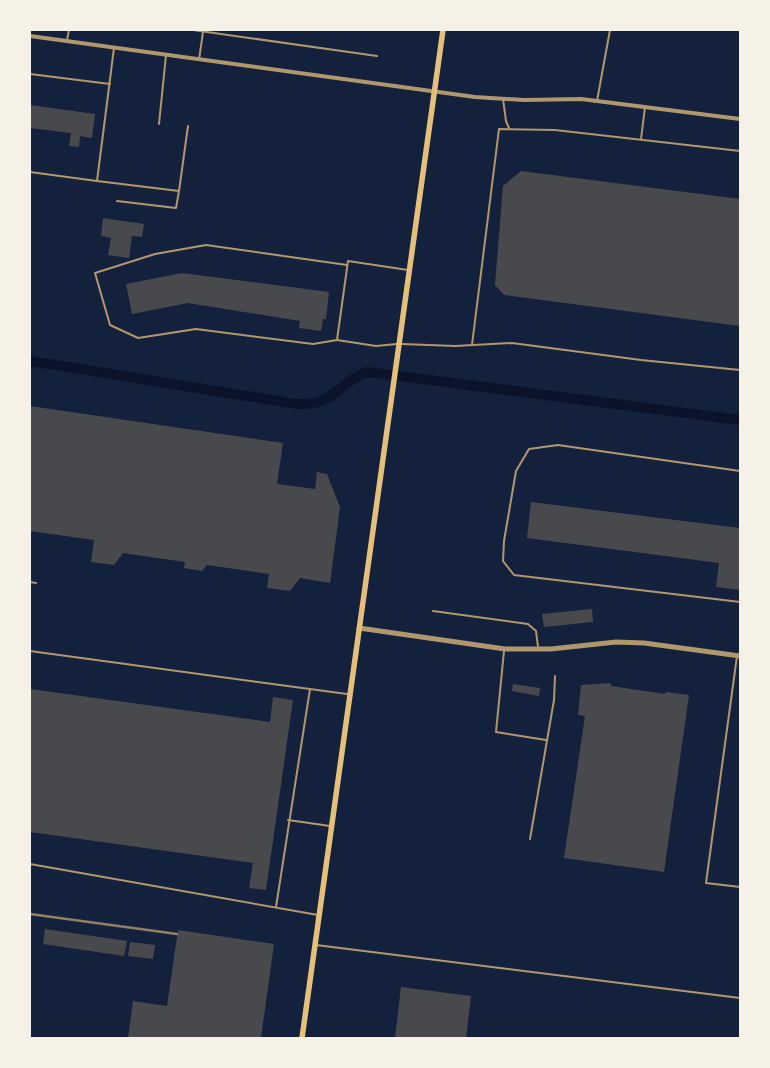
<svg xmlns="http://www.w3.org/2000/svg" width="770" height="1068" viewBox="0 0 770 1068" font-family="Arial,sans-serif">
	<rect width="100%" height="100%" fill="#14213d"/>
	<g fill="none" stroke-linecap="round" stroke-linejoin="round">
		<path stroke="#0b132b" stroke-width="10" d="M30,361L297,404C335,406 337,383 367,372L740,420"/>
	</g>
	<g fill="#48494c">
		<path d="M30,105L95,114L92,138L80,136L79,147L69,146L71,133L30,128Z"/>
		<path d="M521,171L740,199V326L504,295L495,285L503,186Z"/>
		<path d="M103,218L144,224L142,237L132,236L129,258L108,255L111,238L101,236Z"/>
		<path d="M182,273L329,292L326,319H323L321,331L299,328L300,321L188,303L132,314L126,284Z"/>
		<path d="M30,406L283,443L277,484L315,489L317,472L327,474L340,507L330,583L300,578L290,591L267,588L269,574L207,565L202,571L184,568L185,562L123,553L114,565L91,562L94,540L30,531Z"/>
		<path d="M531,502L740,528V590L716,587L719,563L527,538Z"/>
		<path d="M592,609L593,622L544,627L542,614Z"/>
		<path d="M611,683V686L665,694L666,692L689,695L664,872L564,858L585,716L578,715L581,685Z"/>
		<path d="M513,684L540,688L539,696L512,691Z"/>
		<path d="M30,689L270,722L273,697L293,700L266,890L249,888L253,863L30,832Z"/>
		<path d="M45,929L127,941L124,956L43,944Z"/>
		<path d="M178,930L274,944L261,1038H128L133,1001L167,1006Z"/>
		<path d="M130,942L155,945L153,959L128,956Z"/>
		<path d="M401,987L471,996L466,1038H395Z"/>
	</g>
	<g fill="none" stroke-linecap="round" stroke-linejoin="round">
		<g stroke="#b1986c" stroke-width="2">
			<path d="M193,30L377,56"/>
			<path d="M67,40L69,30"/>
			<path d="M199,60L203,32"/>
			<path d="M30,74L110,84"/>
			<path d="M503,99L506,121L509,128"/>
			<path d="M597,101L610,30"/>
			<path d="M159,124L166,55"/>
			<path d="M641,139L645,107"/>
			<path d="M30,172L97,181L114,48"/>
			<path d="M97,181L179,191L176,208L117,201"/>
			<path d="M179,191L188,126"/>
			<path d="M337,340L313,344L196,329L138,338L110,325L95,273L155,254L206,245L347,265"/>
			<path d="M397,344L376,346L337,340L348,261L408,270"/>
			<path d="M402,344L455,346L512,343L641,360L740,370"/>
			<path d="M472,345L499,129L555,130L740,151"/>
			<path d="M740,471L558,445L529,449L516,471L504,541L503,561L514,575L740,602"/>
			<path d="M30,582L36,583"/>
			<path d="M433,611L528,624L536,631L538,647"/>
			<path d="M30,651L347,694"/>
			<path d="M504,651L496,732L546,740"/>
			<path d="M737,656L706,883L740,887"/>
			<path d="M288,820L330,826"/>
			<path d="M530,839L554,700L555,676"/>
			<path d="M30,864L318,915"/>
			<path d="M276,907L310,689"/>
			<path d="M316,945L740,998"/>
		</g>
		<path stroke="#b1986c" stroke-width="4" d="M30,36L475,97L524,100L581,99L740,119"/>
		<path stroke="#b1986c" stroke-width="5" d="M359,628L505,649H551L616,642L644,643L740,656"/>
		<path stroke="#e5c07b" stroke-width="5.5" d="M302,1038L443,30"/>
		<path stroke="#918062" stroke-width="2.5" d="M30,914L177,934"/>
	</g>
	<rect width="770" height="1068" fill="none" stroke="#f6f1e7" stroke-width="62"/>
</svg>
